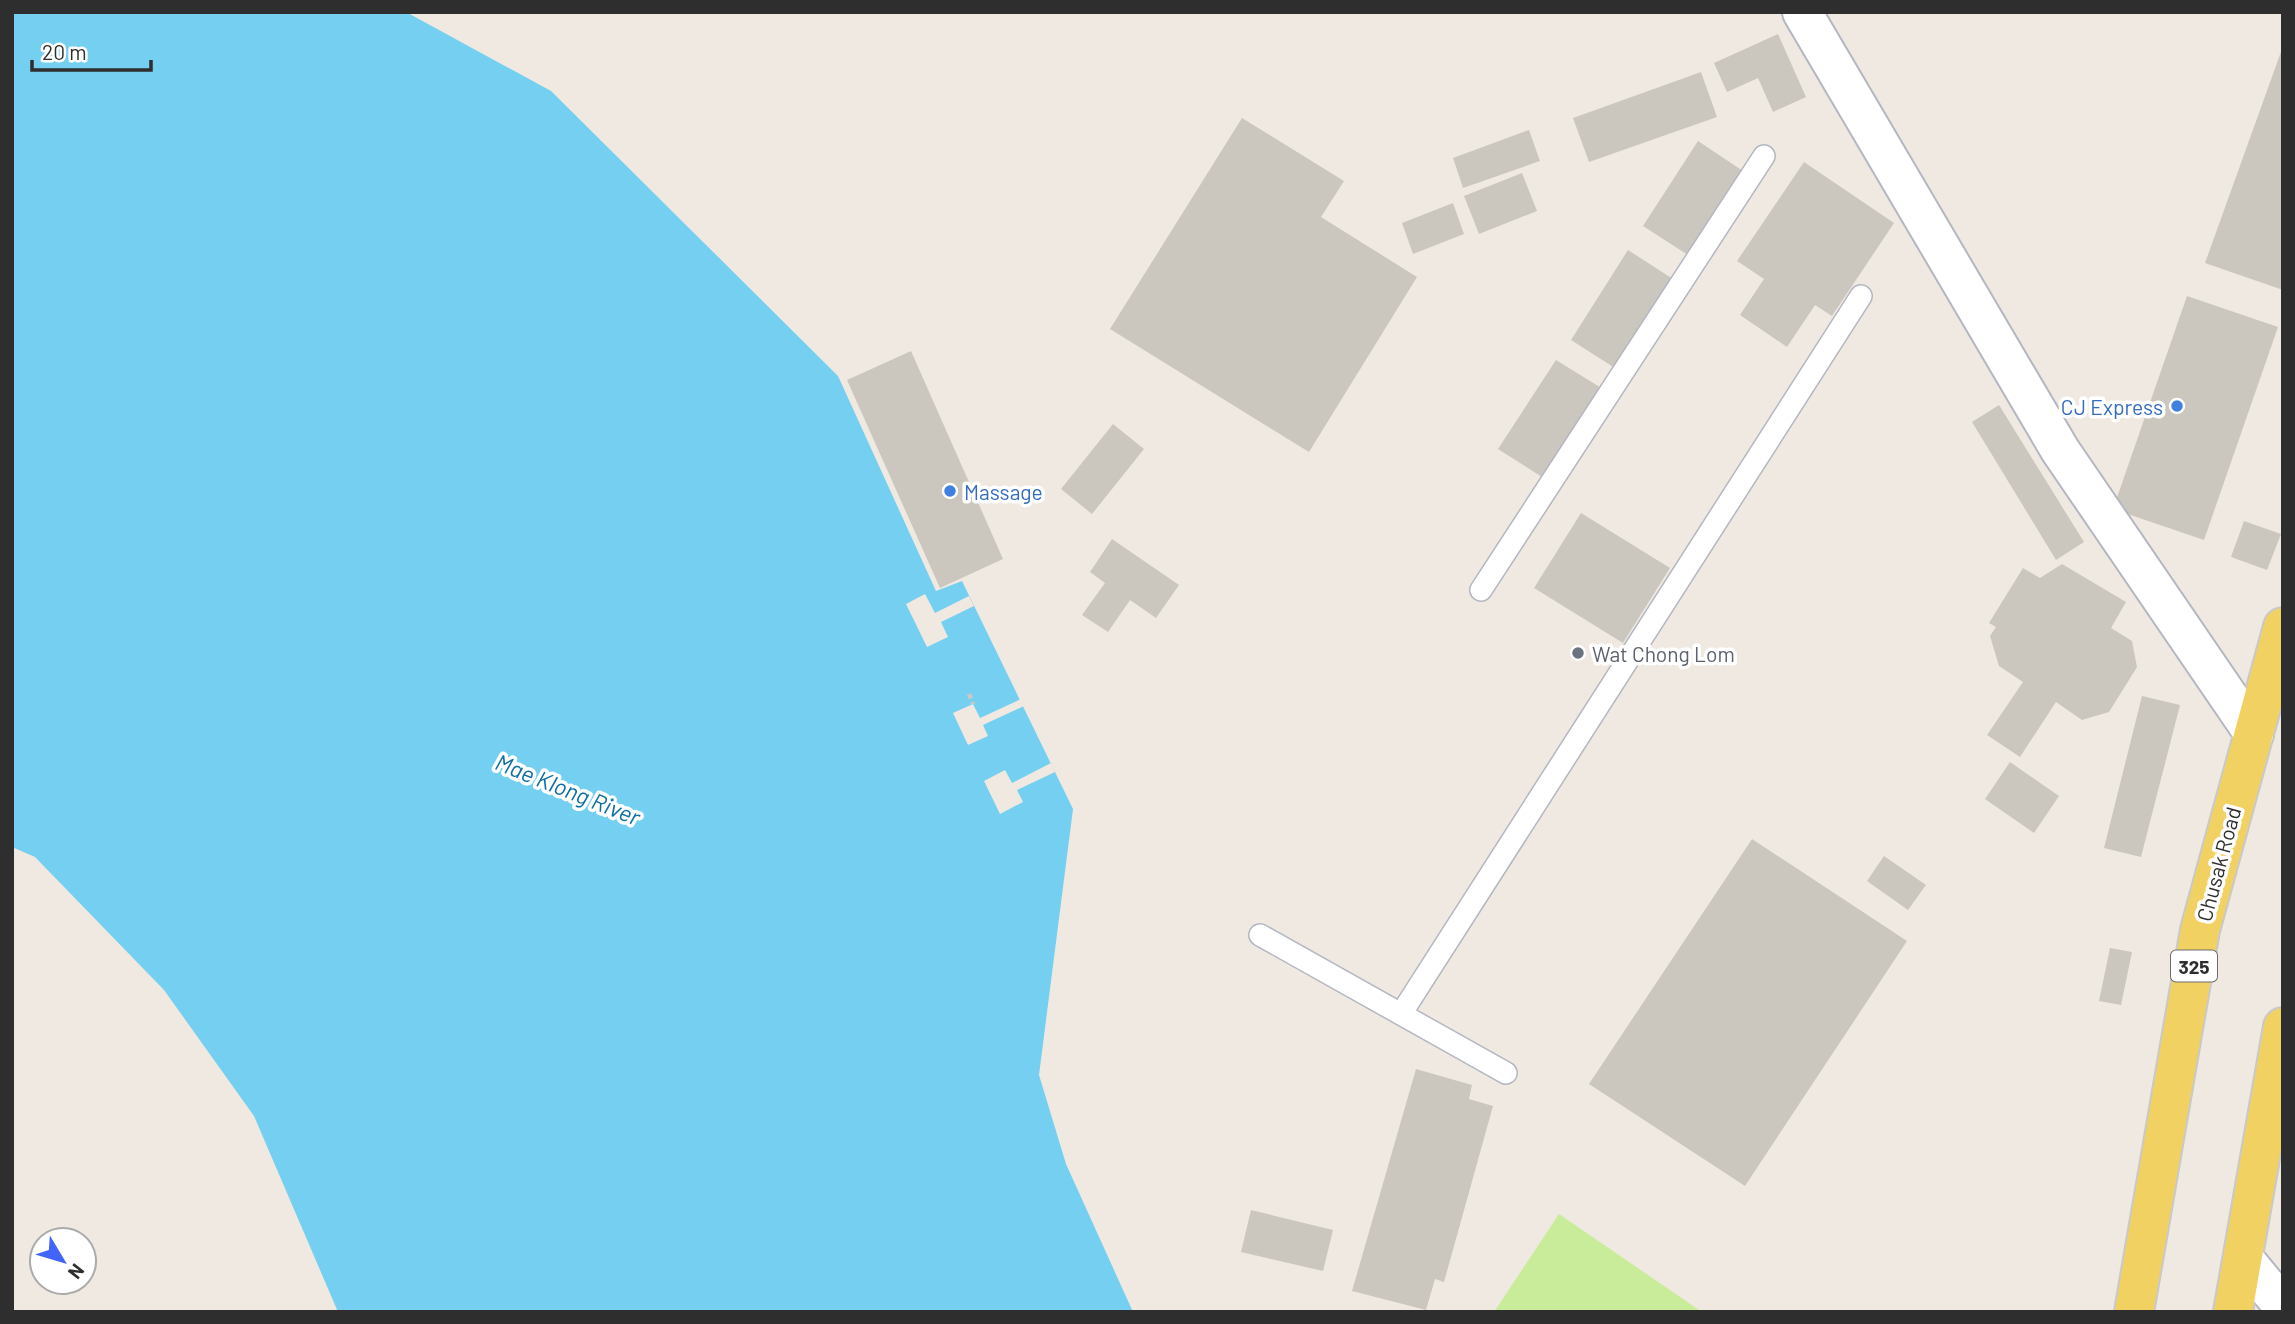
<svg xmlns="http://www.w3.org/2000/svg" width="2295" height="1324" viewBox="0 0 2295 1324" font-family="Barlow,sans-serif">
	<rect width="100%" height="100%" fill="#efe9e1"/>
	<path fill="#c9ec9a" d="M1559,1214L1702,1312H1494Z"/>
	<path fill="#75cff0" d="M12,12H406L551,91L838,376L936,591L962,581L1073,809L1039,1075L1066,1164L1133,1312H338L254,1116L164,990L35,857L12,847Z"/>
	<g fill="#efe9e1">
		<path d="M925,594L935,613L969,596L974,606L941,622L948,637L927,647L906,604Z"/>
		<path d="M1021,699L1024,706L983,725L988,736L968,745L953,713L973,704L980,718Z"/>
		<path d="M1051,763L1055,772L1017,790L1023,802L1000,814L984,781L1005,770L1012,783Z"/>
	</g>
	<g fill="#cbc7bf">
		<path d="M1778,34L1806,97L1773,112L1758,78L1727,92L1714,63Z"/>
		<path d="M2282,49H2283V290L2205,263Z"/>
		<path d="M1701,72L1717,117L1589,162L1573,118Z"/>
		<path d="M1242,118L1344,181L1321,217L1417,277L1309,452L1110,329Z"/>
		<path d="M1529,130L1540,161L1463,188L1453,158Z"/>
		<path d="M1698,141L1743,171L1688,255L1643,226Z"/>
		<path d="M1804,162L1894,223L1832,316L1815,305L1787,347L1740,315L1764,279L1737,261Z"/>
		<path d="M1522,173L1537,211L1479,234L1464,196Z"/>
		<path d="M1453,203L1464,234L1413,254L1402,223Z"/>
		<path d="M1628,250L1676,281L1618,370L1571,340Z"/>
		<path d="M2187,296L2278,327L2204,540L2113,509Z"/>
		<path d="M911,351L1003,559L940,588L847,380Z"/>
		<path d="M1556,360L1603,389L1545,479L1498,449Z"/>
		<path d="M1999,405L2084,542L2056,560L1972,422Z"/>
		<path d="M1113,424L1144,449L1092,514L1061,489Z"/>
		<path d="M1581,513L1670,568L1623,643L1534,588Z"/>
		<path d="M2244,521L2281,534L2267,570L2231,557Z"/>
		<path d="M1112,539L1179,585L1156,618L1130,600L1108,632L1082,615L1105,583L1090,572Z"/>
		<path d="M2062,564L2126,602L2111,628L2132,641L2137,667L2109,712L2082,720L2056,702L2020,757L1987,735L2023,682L1999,666L1990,636L1996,627L1989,623L2023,568L2040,578Z"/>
		<path d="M2142,696L2180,705L2141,857L2104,848Z"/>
		<path d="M2010,762L2059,796L2034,833L1985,799Z"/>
		<path d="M1752,839L1907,941L1745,1186L1589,1084Z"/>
		<path d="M1884,856L1926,885L1908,910L1867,881Z"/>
		<path d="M2110,948L2132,952L2121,1005L2099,1001Z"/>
		<path d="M1416,1069L1472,1085L1469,1099L1493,1106L1444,1282L1435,1279L1426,1310L1352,1291Z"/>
		<path d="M1251,1210L1333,1230L1323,1271L1241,1252Z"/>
	</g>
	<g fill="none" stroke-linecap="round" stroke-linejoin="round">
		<defs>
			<g id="lane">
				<path d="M1481,590L1764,156"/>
				<path d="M1260,935L1506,1073"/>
				<path d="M1401,1014L1861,296"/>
			</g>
			<g id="street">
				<path d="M1802,12L2060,450L2254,734"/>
				<path d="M2244,1259L2283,1306"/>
			</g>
			<g id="primary">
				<path d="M2134,1312L2200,930L2283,627"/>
				<path d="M2233,1312L2283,1027"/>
			</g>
		</defs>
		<use href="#lane" stroke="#b4b7c1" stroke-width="24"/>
		<use href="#street" stroke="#b4b7c1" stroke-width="42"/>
		<use href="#primary" stroke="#c9c9c9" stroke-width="42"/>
		<path stroke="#c9c9c9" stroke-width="4.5" stroke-dasharray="5 3.5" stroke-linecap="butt" d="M969,694L973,704"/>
		<use href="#lane" stroke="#fff" stroke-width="21"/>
		<use href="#street" stroke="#fff" stroke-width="38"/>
		<use href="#primary" stroke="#f2d163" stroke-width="38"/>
	</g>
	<g fill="#3f7fe0" stroke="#fff" stroke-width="2.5">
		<circle cx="2177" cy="406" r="7"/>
		<circle cx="950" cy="491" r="7"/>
	</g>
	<circle fill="#6b7280" stroke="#fff" stroke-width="2.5" cx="1578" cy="653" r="7"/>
	<g text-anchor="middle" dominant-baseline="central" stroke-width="7" stroke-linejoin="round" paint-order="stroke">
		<rect fill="#fff" stroke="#6d6d6d" stroke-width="2" x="2171" y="950.5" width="46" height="31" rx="5"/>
		<g font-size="19" font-weight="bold" fill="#2e2e2e">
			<text x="2194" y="966">325</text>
		</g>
		<g font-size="21" fill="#366cbe" stroke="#fff" text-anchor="end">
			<text x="2163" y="406">CJ Express</text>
			<text x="964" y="491" text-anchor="start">Massage</text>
		</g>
		<g font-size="21" fill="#5b616d" stroke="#fff" text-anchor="start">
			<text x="1592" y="653">Wat Chong Lom</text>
		</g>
		<g font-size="21" fill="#2e2e2e" stroke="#fff">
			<text transform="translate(2218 864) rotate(-75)">Chusak Road</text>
		</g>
		<g font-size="23" font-style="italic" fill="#0d6fa3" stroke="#fff">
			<text transform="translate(568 789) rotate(22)">Mae Klong River</text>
		</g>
	</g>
	<rect width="2295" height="1324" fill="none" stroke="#2e2e2e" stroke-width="28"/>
	<g transform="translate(63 1261) rotate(128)"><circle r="33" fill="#ffffff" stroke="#ababab" stroke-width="2"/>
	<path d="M0-5L12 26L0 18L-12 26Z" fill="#4264fb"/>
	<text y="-10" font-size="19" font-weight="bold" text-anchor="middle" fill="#2e2e2e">N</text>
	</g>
	<path d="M32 60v10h119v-10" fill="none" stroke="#2e2e2e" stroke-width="3.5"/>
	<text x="42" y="60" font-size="21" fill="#2e2e2e" stroke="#ffffff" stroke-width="5" paint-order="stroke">20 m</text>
</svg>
